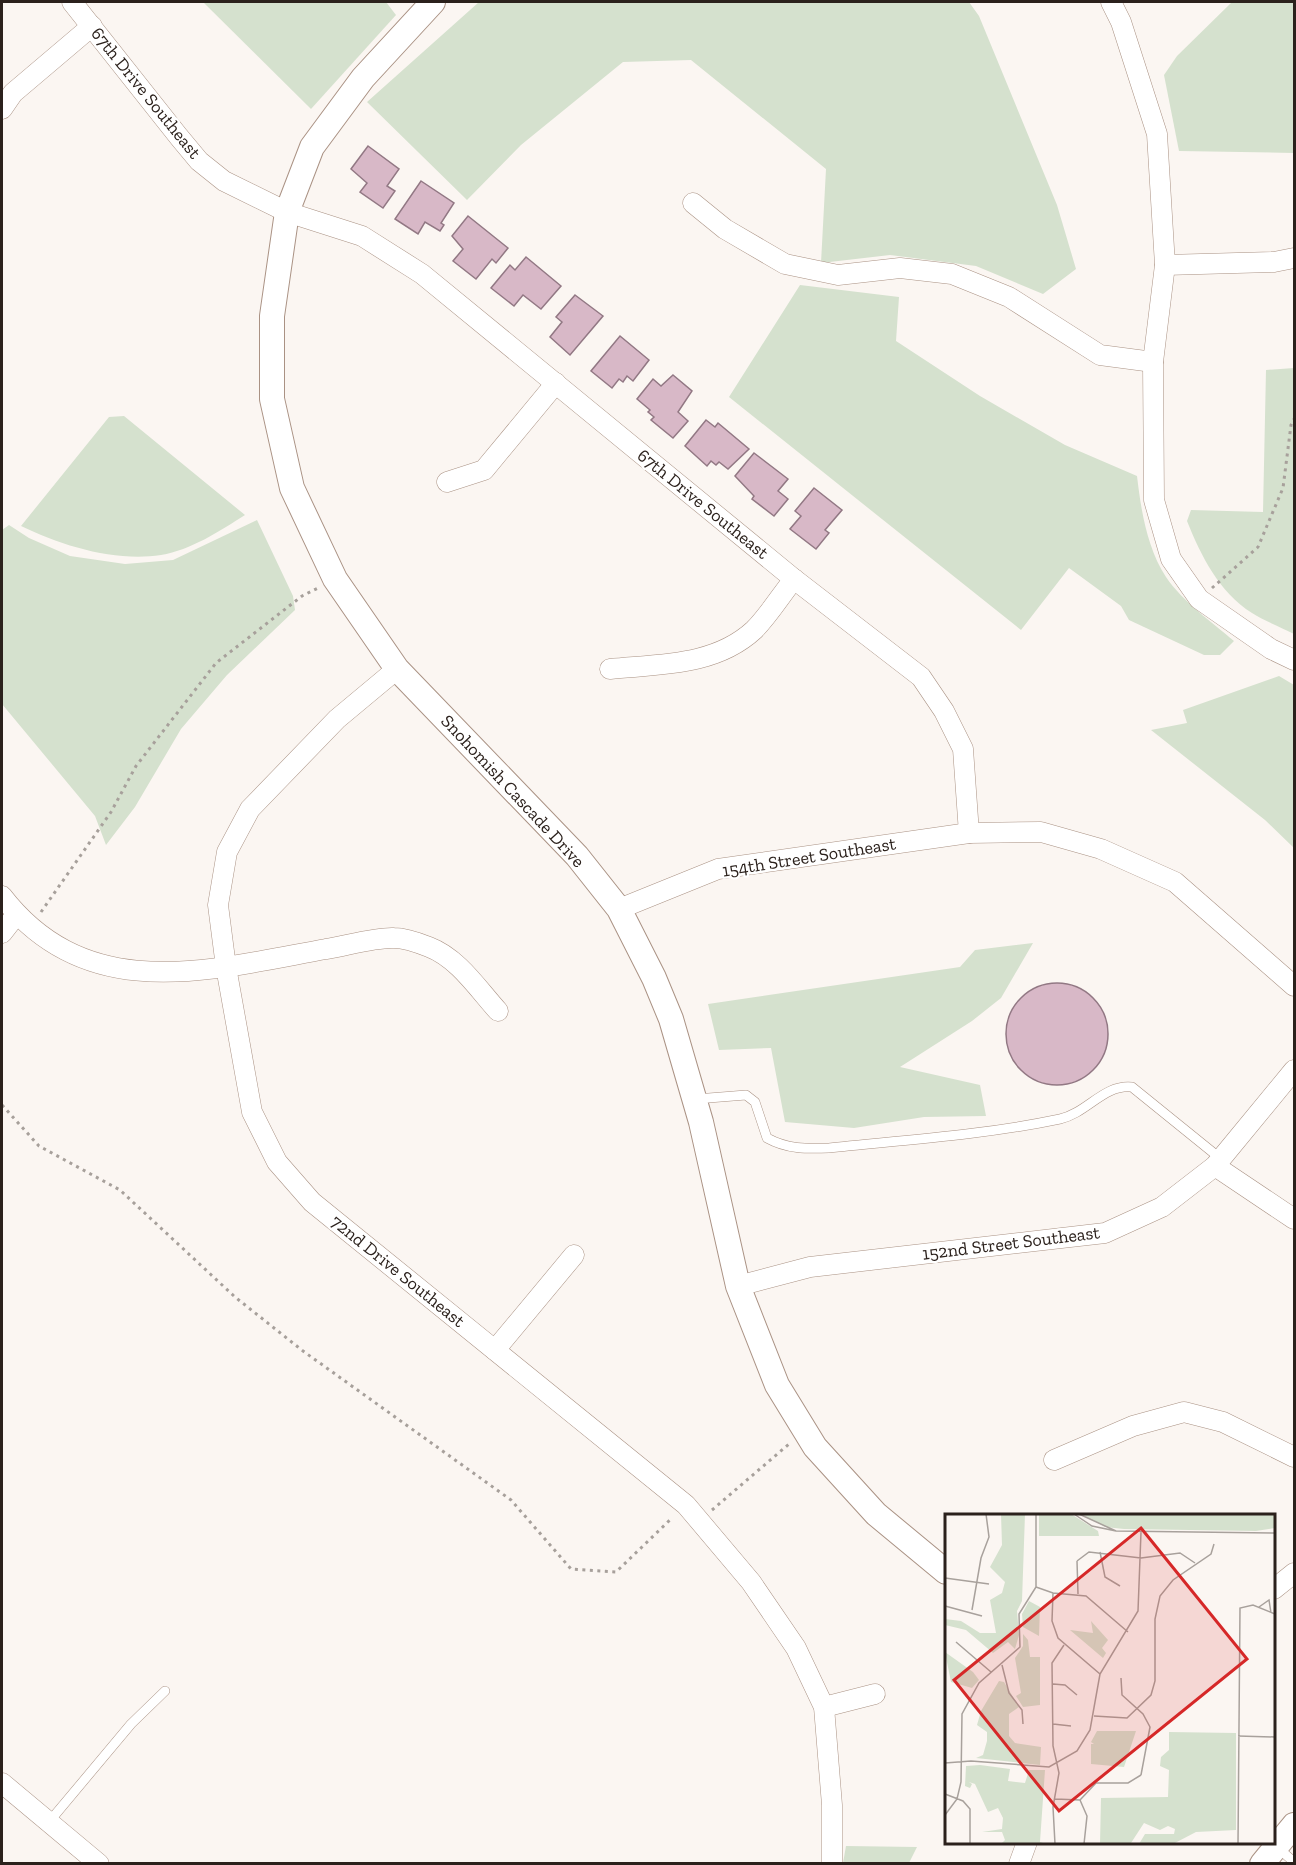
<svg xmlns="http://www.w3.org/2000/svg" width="1296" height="1865" viewBox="0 0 1296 1865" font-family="'Zilla Slab',serif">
	<rect width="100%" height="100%" fill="#fbf6f2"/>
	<g fill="#d5e1ce">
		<path d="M203,2H386L396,15L311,109Z"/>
		<path d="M479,2H969L979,16L1057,205L1076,269L1043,294L976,266L890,255L821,263L826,169L691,60L623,62L521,145L467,200L367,102Z"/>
		<path d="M1232,2H1294V153L1179,151L1164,75L1177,56Z"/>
		<path d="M800,285L899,297L896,341L980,396L1065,445L1137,476C1141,510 1147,548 1166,577C1183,602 1212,622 1234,641L1220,655H1204L1129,620L1121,606L1069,568L1021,630L729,397Z"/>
		<path d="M1294,368V634C1281,627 1264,621 1252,613C1219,592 1201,556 1187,521L1191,510L1263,512L1266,370Z"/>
		<path d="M124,416L245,515C220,531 191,550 161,555C115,562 62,546 21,526L109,417Z"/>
		<path d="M257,520L293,596L295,610L227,675L181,729L135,807L106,845L95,816L2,704V530L9,525L29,538L70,556L125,564L173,560Z"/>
		<path d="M1279,676L1294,685V848L1265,820L1151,730L1187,723L1183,710Z"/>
		<path d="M1033,943L1001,998L972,1021L900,1067L980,1085L986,1116L924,1117L854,1128L785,1122L771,1048L719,1050L708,1004L960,967L975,950Z"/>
		<path d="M846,1846L917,1847L909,1863H843Z"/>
	</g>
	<g fill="#d8b8c7" stroke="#927884" stroke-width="1.5">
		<path d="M368,146L399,169L387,186L395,191L383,208L360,192L367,183L351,169Z"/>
		<path d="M421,181L454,203L441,223L444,225L440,231L425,222L418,234L395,219Z"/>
		<path d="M468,216L508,248L496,263L492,259L476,279L453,261L463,249L452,236Z"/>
		<path d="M526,257L561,286L541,309L523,295L514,306L491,288L510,265L515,270Z"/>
		<path d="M575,295L603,316L570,355L550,337L562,322L556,317Z"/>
		<path d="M620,336L649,360L633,381L627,376L623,382L619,379L612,388L591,371Z"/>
		<path d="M673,375L692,391L678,412L688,421L673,438L651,420L654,417L648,412L650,410L637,399L653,379L661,386Z"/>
		<path d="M706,420L715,427L718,423L749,449L728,469L719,462L716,465L711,461L707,466L685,446Z"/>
		<path d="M754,453L788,479L778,491L788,499L774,516L752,499L754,496L735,476Z"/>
		<path d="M814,488L842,510L825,530L829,533L816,549L790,529L801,516L795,511Z"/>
		<circle cx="1057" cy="1034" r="51"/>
	</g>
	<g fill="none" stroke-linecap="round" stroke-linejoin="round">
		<defs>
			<g id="service">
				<path d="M696,1099L746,1095L755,1102L767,1138C787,1149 806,1149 829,1148C906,1140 984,1135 1060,1119C1087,1113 1104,1084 1132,1087L1221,1159"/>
				<path d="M49,1822L131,1724L165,1691"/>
				<path d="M1278,1848L1294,1862"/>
			</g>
			<g id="minor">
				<path d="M72,2L179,137L199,161L224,181L287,212L362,236L422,274L794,579L921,677L944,711L963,749L969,833"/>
				<path d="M1111,2L1121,22L1157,134L1165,265L1153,362L1154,500L1171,559L1199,599L1271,649L1294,660"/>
				<path d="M2,109L13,93L92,26"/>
				<path d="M693,203L725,229L785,264L838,275L900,268L952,274L1009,297L1100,355L1153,362"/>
				<path d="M1165,265L1274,262L1294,258"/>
				<path d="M447,482L484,470L556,383"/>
				<path d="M397,669L337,719L250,809L227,852L218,905L226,967L252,1112L277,1162L312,1202L686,1505L751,1582L796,1648L824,1707L832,1805V1864"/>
				<path d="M610,669C660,664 715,666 754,630C769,615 781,595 794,579"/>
				<path d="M2,896C87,1006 210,970 326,949C346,946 375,937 394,938C404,938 419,943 429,947C458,958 478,989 498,1011"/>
				<path d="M619,909L718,869L969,833L1041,832L1101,849L1175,882L1294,986"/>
				<path d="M2,933L16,915"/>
				<path d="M1215,1166L1294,1219"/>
				<path d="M738,1286L810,1267L1105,1233L1162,1207L1215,1166L1294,1070"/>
				<path d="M495,1350L574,1255"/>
				<path d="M1054,1460L1133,1426L1184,1412L1223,1422L1294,1457"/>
				<path d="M1274,1589L1294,1573"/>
				<path d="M824,1707L875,1694"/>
				<path d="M2,1783L99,1864"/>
				<path d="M1019,1864L1027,1842"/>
			</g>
			<g id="tertiary">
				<path d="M433,2L363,78L312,147L287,212L272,316V399L292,488L335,579L397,669L577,856L619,909L654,978L671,1019L701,1122L738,1286L777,1385L815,1447L876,1514L946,1572"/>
				<path d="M1262,1864L1294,1825"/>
			</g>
		</defs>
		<use href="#service" stroke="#aa9284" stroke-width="10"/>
		<use href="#minor" stroke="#aa9284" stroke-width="21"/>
		<use href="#tertiary" stroke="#aa9284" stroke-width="26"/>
		<g stroke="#a7a09b" stroke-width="3" stroke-dasharray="3 4.5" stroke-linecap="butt">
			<path d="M1212,588L1258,547L1283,488L1291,425L1294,419"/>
			<path d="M41,912L111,812L136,766L216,663L302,596L318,588"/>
			<path d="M2,1105L39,1146L120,1190L235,1297L303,1351L511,1500L571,1569L616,1572L672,1518"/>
			<path d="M712,1510L789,1444"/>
		</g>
		<use href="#service" stroke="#fff" stroke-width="9"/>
		<use href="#minor" stroke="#fff" stroke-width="20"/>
		<use href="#tertiary" stroke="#fff" stroke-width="24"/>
	</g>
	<g text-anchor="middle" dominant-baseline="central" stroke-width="4.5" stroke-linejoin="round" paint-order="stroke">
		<g font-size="18" fill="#2b211c" stroke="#fff">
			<text transform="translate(146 93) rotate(51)">67th Drive Southeast</text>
			<text transform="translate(703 504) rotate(39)">67th Drive Southeast</text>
			<text transform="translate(513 791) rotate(47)">Snohomish Cascade Drive</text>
			<text transform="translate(809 857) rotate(-9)">154th Street Southeast</text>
			<text transform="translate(1011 1243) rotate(-7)">152nd Street Southeast</text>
			<text transform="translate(398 1271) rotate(39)">72nd Drive Southeast</text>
		</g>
	</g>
	<g transform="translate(945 1514)">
		<rect width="330" height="330" fill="#fbf6f2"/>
		<path d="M56,0H80L77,87L72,97L74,121L70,135L63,128L48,139L21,116L0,111V105L16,107L35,119H51L45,86L57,79L60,68L45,53L57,31ZM94,0H126L153,17L154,22H94ZM136,0H330V14L311,17L179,15L160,13ZM84,87L95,93L94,122L78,113L77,100ZM146,107L163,126L157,134L161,139L158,144L125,116L148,119ZM78,120L83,126L85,143H95V191L78,193L71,182L76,179L70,144L78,132ZM0,138L28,158L34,166L27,174L6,168ZM54,167L59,168L74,193L64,200V222L70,229L96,233L95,251L31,244L38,241L42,227V218L32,211L36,197ZM152,217H191L179,253L146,250V230H149L146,228ZM224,218L291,219V316L251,318L228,330H194L200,320H229L230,315L223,312L215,316L199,309L186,329L155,330L156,284L223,283L224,256L215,252L216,243L224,236ZM35,251L65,255L63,267L80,269L84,256H100L95,328L101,330H56L60,326L57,318H37L57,315L58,304L53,294L43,298L30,270L24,268L27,270L25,274L20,272L21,252Z" fill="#d5e1ce"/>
		<path fill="none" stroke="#a8a19c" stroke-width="1.5" d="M129,0L147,12L171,17L134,0M171,17L330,19M155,38L160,63L175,72M132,47L144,38L196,44L235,39L250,49M132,47L133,80M0,64L44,70M91,73L108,79L141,82L183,118M108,79L107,107L113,124L155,160M0,92L37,102M314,93L324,86L326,99M27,96L36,44L44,23L41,0M11,128L46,158M57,151L64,179L77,196L78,210M176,164L177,181L198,200L205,213L196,261M108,170L120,171L132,181M149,202L182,204L206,181L210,167V105L215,82L228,66L266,40L269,30M108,210L126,212M293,222L330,223M0,249L26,247L104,253L132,237L145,216L155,160L193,97L196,18M0,280L18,287L25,295V330M110,285L135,286L151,269H183L196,261M135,286L142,302L139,330M0,301L12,285L16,268L17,200L34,169L75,133L74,100L91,73V0M110,330L108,293L114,259L108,232L107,149L119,131M293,330L295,94L308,91L330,100"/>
		<path fill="#d62828" fill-opacity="0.15" stroke="#d62828" stroke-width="3" d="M196,14L302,145L114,297L9,166Z"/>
		<rect width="330" height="330" fill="none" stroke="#2b211c" stroke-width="3"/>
	</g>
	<rect width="1296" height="1865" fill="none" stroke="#2b211c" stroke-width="6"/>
</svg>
